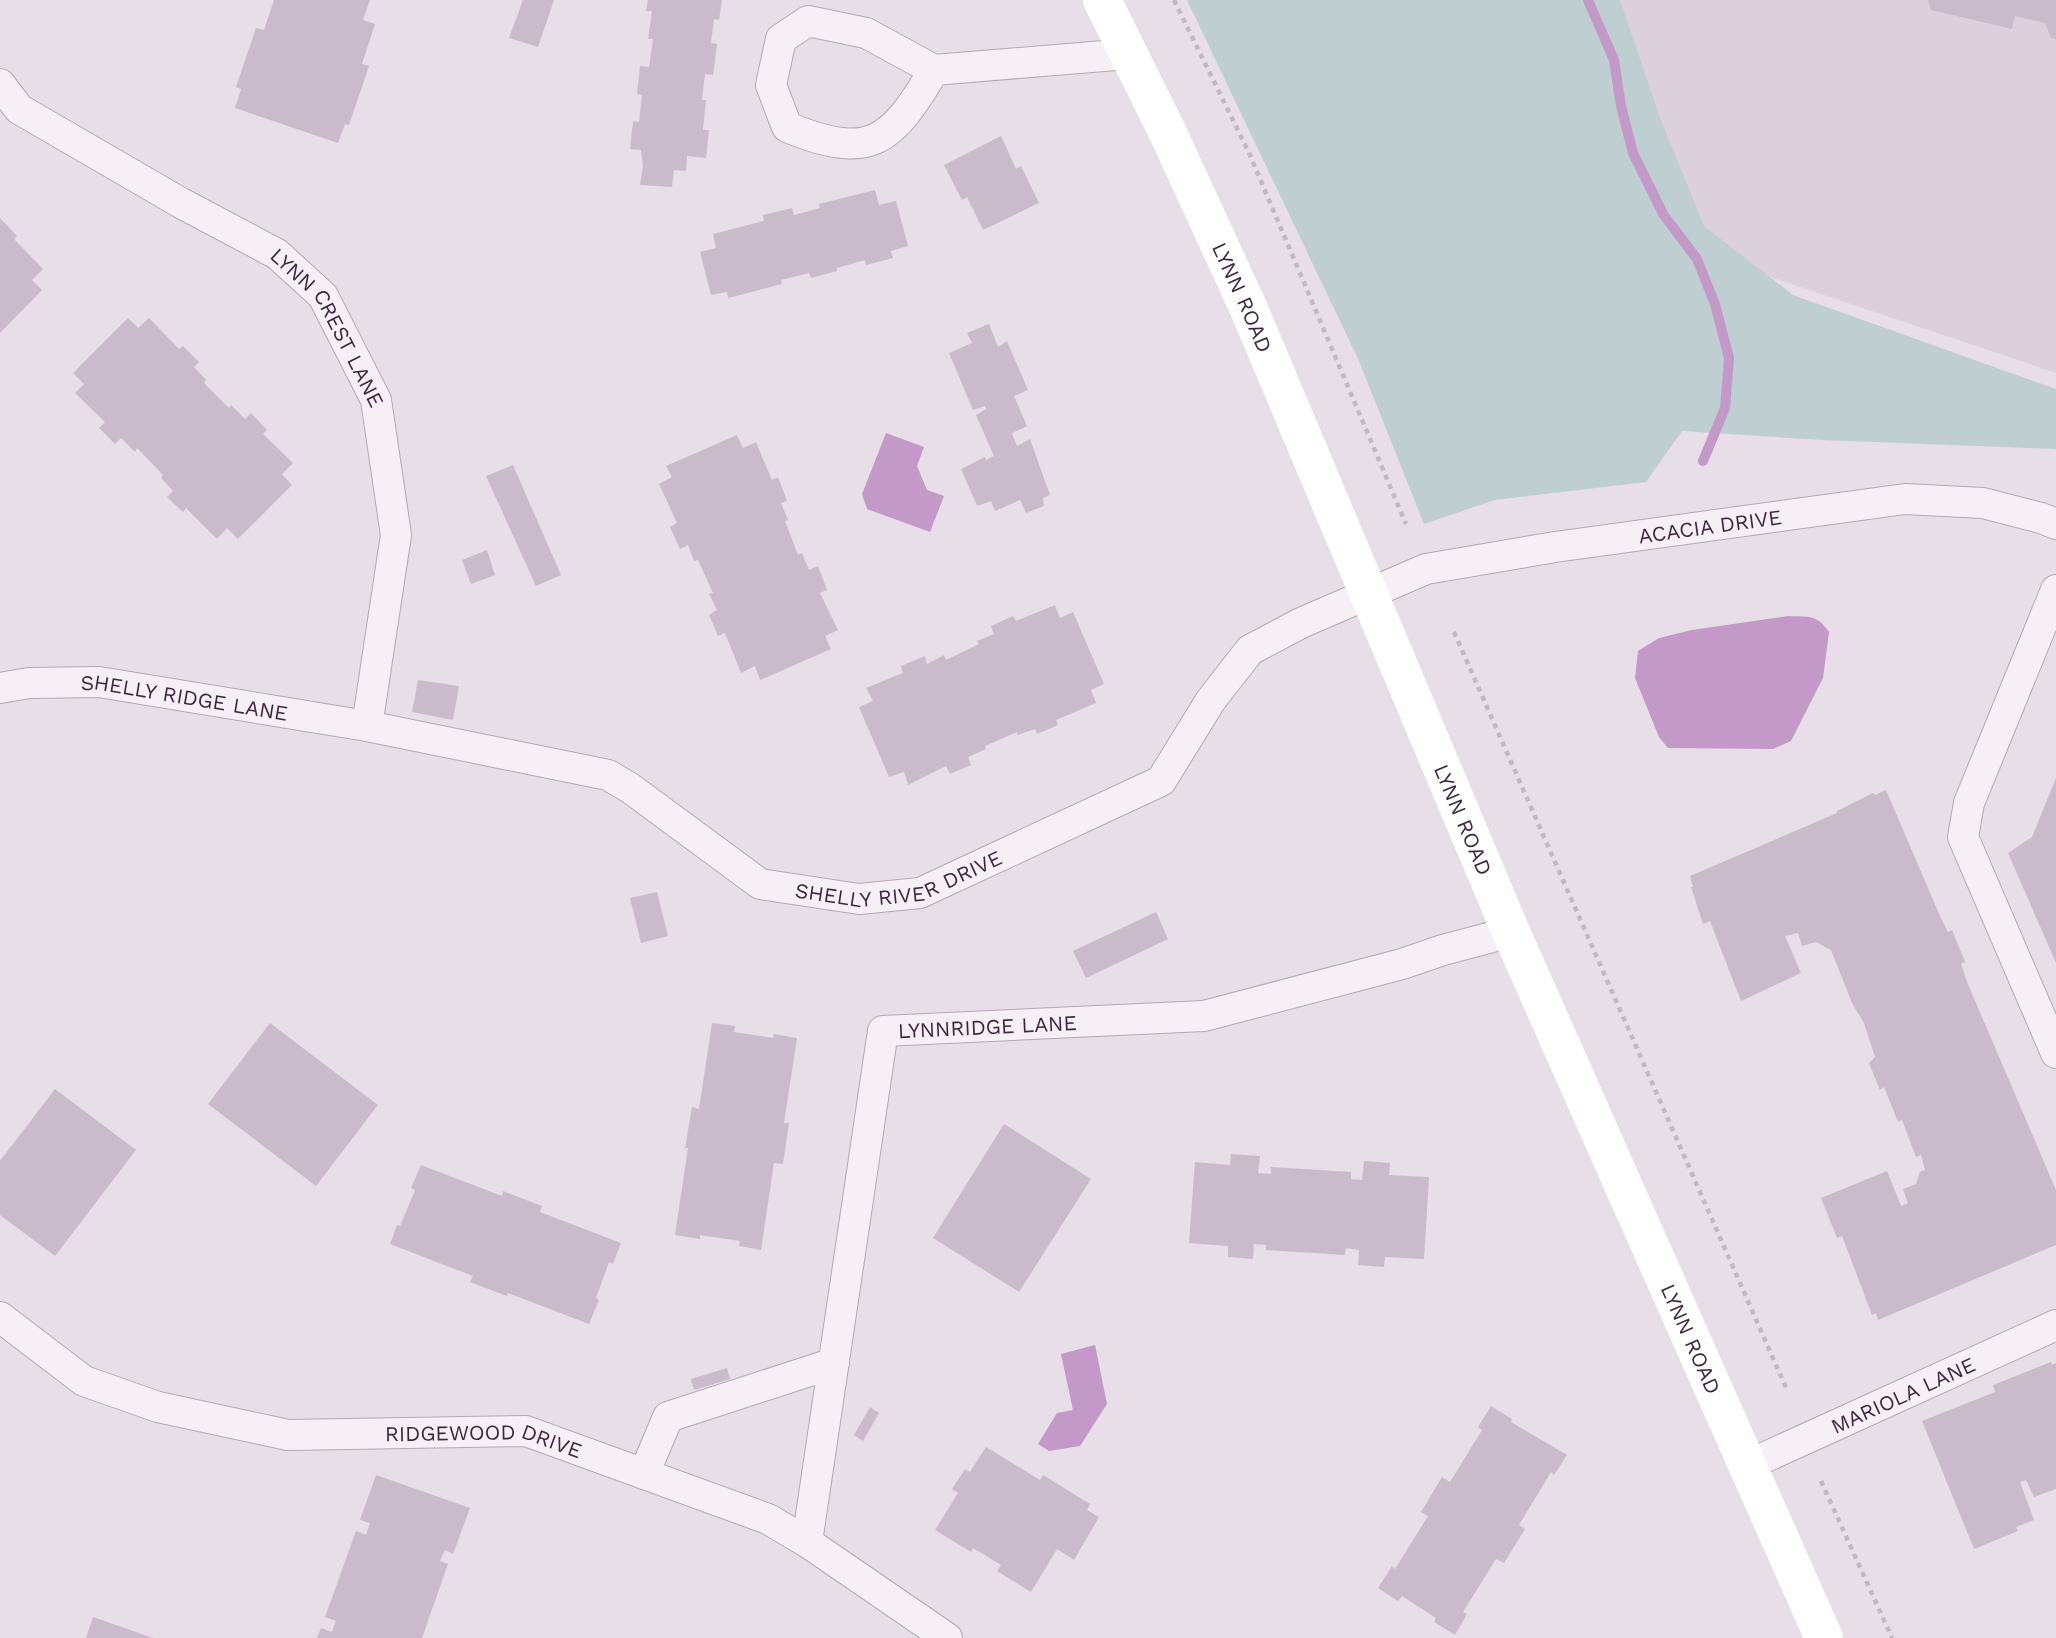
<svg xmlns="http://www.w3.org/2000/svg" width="2056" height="1638" viewBox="0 0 2056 1638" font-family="'Work Sans',sans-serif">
	<rect width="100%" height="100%" fill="#e7dee7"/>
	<path fill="#dcd0dc" d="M1588,0H2056V373L1690,250Z"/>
	<path fill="#bfcfd1" d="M1187,0H1620L1659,115L1704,226L1793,295L2056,389V449L1822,440L1682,431L1646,482L1495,500L1424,524L1359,361Z"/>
	<g fill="#c399c8">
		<path d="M886,433L924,447L917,466L927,490L944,496L930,532L867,509L862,494Z"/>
		<path d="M1788,616C1808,617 1817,614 1829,632L1823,678L1791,741L1773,749L1668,748L1659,737L1635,678L1638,651L1659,638L1692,630Z"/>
		<path d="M1095,1345L1107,1404L1080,1446L1049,1451L1038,1444L1057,1413L1073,1410L1061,1354Z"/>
	</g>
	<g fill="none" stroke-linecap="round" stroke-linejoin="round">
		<path stroke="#c399c8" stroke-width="10" d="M1588,0L1614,60L1621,106L1633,153L1663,214L1697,259L1715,304L1729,358L1725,408L1703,461"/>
	</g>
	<g fill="#cabbca">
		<path d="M274,0H370L363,20L375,24L362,64L369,66L349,125L345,124L338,143L235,108L241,89L236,87L256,28L264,30Z"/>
		<path d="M523,0H554L538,47L509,38Z"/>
		<path d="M648,0H722L719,20L714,19L711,43L717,44L713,75L705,74L702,100H706L703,130H709L706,158L687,156L686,171L674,170L672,187L640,185L643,166L641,150L630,149L633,121L639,122L642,95L637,94L640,66L649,67L653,39H648L652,11H646Z"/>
		<path d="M1928,0H2056V39L2051,38L2045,23L2015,16L2012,29L1931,10Z"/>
		<path d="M1001,136L1016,169L1021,166L1039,203L983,230L967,197L962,200L944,165Z"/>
		<path d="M875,190L879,205L896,201L908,246L891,251L893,258L866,265L865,260L837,268V271L811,278L809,273L781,280L782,284L728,298L727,292L711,295L700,252L716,248L713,234L764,221L763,215L792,208L794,215L820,208L819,204Z"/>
		<path d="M0,218L17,236L14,239L43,269L32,280L42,290L0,333Z"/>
		<path d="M128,318L138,328L149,318L179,349L183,346L199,362L194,367L206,380L204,383L229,408L231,405L245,419L251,413L267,430L263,434L293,463L282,474L292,485L238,539L227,528L217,539L186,508L183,512L167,497L173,491L161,478L163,475L137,448L135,452L121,438L115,444L99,428L105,422L75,393L84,384L73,373Z"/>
		<path d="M989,324L998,347L1007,341L1028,390L1014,396L1027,426L1012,433L1017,446L1030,439L1050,495L1043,498L1044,506L1026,513L1020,500L995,511L991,501L977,506L961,469L985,457L986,460L994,456L976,415L986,409L985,406L973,410L949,353L972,343L967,333Z"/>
		<path d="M737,435L743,448L756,442L772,480L778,477L787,501L781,503L788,520L785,521L798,555L802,553L809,570L818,566L827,590L820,593L838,630L825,636L831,649L760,680L755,666L741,673L725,633L718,636L709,615L717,610L709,594L713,593L698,560L694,561L688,545L680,549L670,527L677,523L659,484L672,477L666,466Z"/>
		<path d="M513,465L561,575L536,586L486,476Z"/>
		<path d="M487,550L495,575L471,584L462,560Z"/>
		<path d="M1055,605L1060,618L1073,612L1104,684L1091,690L1096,703L1056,720L1058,725L1037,734L1035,729L1018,735L1017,732L985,746L986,749L968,757L971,765L950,774L946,766L908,785L904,772L889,777L859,707L873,701L866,688L903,673L901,666L925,656L927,664L944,655L946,660L979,644L977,641L994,634L991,626L1013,616L1016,621Z"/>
		<path d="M418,680L459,686L453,720L412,712Z"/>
		<path d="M2056,778V963L2008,853L2032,837Z"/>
		<path d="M1886,790L1940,916L1948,932L1952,930L1965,962L1961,964L1967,982L2056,1190V1245L1878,1320L1876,1313L1872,1315L1842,1236L1837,1238L1821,1198L1887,1171L1901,1206L1908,1203L1903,1189L1916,1184L1920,1172L1925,1170L1921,1155L1916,1157L1902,1120L1898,1122L1884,1087L1880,1090L1869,1063L1875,1057L1864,1023L1852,1003L1831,950L1816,942L1802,946L1798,933L1785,936L1801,973L1741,1001L1710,921L1703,924L1691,887H1693L1690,876L1837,813V811L1873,793L1875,795Z"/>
		<path d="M657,892L668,936L641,943L630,898Z"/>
		<path d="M1156,912L1168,939L1086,978L1073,951Z"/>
		<path d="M270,1023L378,1105L316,1186L208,1104Z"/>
		<path d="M712,1023L735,1026L734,1032L773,1038L774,1034L797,1038L784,1123H789L783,1164L774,1163L761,1250L739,1246L740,1241L700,1235V1239L675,1235L688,1148H685L692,1107L699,1109Z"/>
		<path d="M55,1089L136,1150L55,1256L0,1215V1161Z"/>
		<path d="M1004,1124L1091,1179L1019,1292L933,1238Z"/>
		<path d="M1231,1154L1260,1156L1258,1173L1271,1174V1167L1351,1172V1179L1362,1180L1364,1161L1390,1163L1389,1175L1429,1177L1424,1259L1385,1257L1384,1267L1358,1265L1359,1250L1346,1248L1345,1255L1266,1250V1245L1254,1244L1253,1259L1228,1257V1246L1189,1243L1195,1162L1230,1165Z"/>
		<path d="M421,1165L502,1196L503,1191L542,1206L540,1212L621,1243L613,1264L609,1262L596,1298L599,1300L589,1324L508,1293L507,1296L470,1282L473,1276L390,1244L397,1225L400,1226L415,1190L411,1188Z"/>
		<path d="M2051,1362L2052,1365L2056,1363V1489L2034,1497L2026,1480L2020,1482L2034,1520L2016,1527L2018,1531L1974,1549L1922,1421L1995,1392L1993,1385Z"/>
		<path d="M727,1368L730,1379L694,1390L691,1379Z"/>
		<path d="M1491,1406L1512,1419L1511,1422L1567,1455L1554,1475L1551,1472L1519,1525L1525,1529L1504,1563L1496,1559L1463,1612L1467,1614L1455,1635L1434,1622L1436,1618L1402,1596L1398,1601L1378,1588L1392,1566L1395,1569L1428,1516L1421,1512L1442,1477L1450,1482L1482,1430L1478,1427Z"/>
		<path d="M870,1407L879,1413L863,1441L854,1435Z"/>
		<path d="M986,1447L1040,1480L1043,1475L1090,1504L1087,1510L1099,1517L1074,1560L1057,1549L1031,1592L997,1571L1001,1565L973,1548L971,1552L935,1530L958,1493L952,1489L965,1469L970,1472Z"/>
		<path d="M376,1475L470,1508L453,1554L445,1550L440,1561L448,1564L422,1638H317L321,1628L332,1632L336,1621L325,1617L356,1531L366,1535L370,1523L360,1520Z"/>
		<path d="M93,1617L153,1638H86Z"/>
	</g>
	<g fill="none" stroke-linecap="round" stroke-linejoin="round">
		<defs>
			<g id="minor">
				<path d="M934,70C891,143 870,161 787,127L771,85L781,39L808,21L866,33L934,70L1128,54"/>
				<path id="s1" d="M0,84L19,109L181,203L277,254L323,296L376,400L396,535L367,726"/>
				<path d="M2056,590L1969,803L1963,837L2056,1053"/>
				<path id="s2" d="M0,688L29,683L99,682L367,726L608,775L630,788L760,884L859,899L920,893L1161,781L1211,700L1250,650L1301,623L1426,569L1555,547L1905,499L1983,503L2041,518L2056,524"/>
				<path id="s3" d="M0,1317L84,1381L158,1407L288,1435L526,1431L768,1519L807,1542L947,1638"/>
				<path id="s4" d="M1748,1465L2056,1325"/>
				<path d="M644,1474L668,1417L834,1363"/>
				<path id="s5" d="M807,1542L883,1031L1204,1016L1402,964L1443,950L1511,932"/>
			</g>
		</defs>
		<use href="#minor" stroke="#b4a7b4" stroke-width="32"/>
		<g stroke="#c2b8c2" stroke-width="4.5" stroke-dasharray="5 5" stroke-linecap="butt">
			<path d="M1174,0L1250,155L1406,524"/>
			<path d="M1454,632L1787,1390"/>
			<path d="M1821,1481L1892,1638"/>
		</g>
		<use href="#minor" stroke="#f6f0f6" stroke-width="30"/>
		<path stroke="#fff" stroke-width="38" id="s6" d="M1102,0L1166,129L1248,307L1511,932L1824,1638"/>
	</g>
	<g text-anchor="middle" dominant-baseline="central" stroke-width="5" stroke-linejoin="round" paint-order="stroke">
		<g font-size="21" fill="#3e273e" stroke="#f5edf5">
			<text stroke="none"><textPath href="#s6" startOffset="329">LYNN ROAD</textPath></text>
			<text stroke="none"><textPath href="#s1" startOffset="418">LYNN CREST LANE</textPath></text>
			<text stroke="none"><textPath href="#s2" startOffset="1871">ACACIA DRIVE</textPath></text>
			<text stroke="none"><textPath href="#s2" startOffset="186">SHELLY RIDGE LANE</textPath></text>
			<text stroke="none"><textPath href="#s6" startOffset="896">LYNN ROAD</textPath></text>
			<text stroke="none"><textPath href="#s2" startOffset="947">SHELLY RIVER DRIVE</textPath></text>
			<text stroke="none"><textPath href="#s5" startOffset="621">LYNNRIDGE LANE</textPath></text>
			<text stroke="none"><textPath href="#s6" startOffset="1463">LYNN ROAD</textPath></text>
			<text stroke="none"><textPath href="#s4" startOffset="170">MARIOLA LANE</textPath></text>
			<text stroke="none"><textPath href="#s3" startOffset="514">RIDGEWOOD DRIVE</textPath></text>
		</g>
	</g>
</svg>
